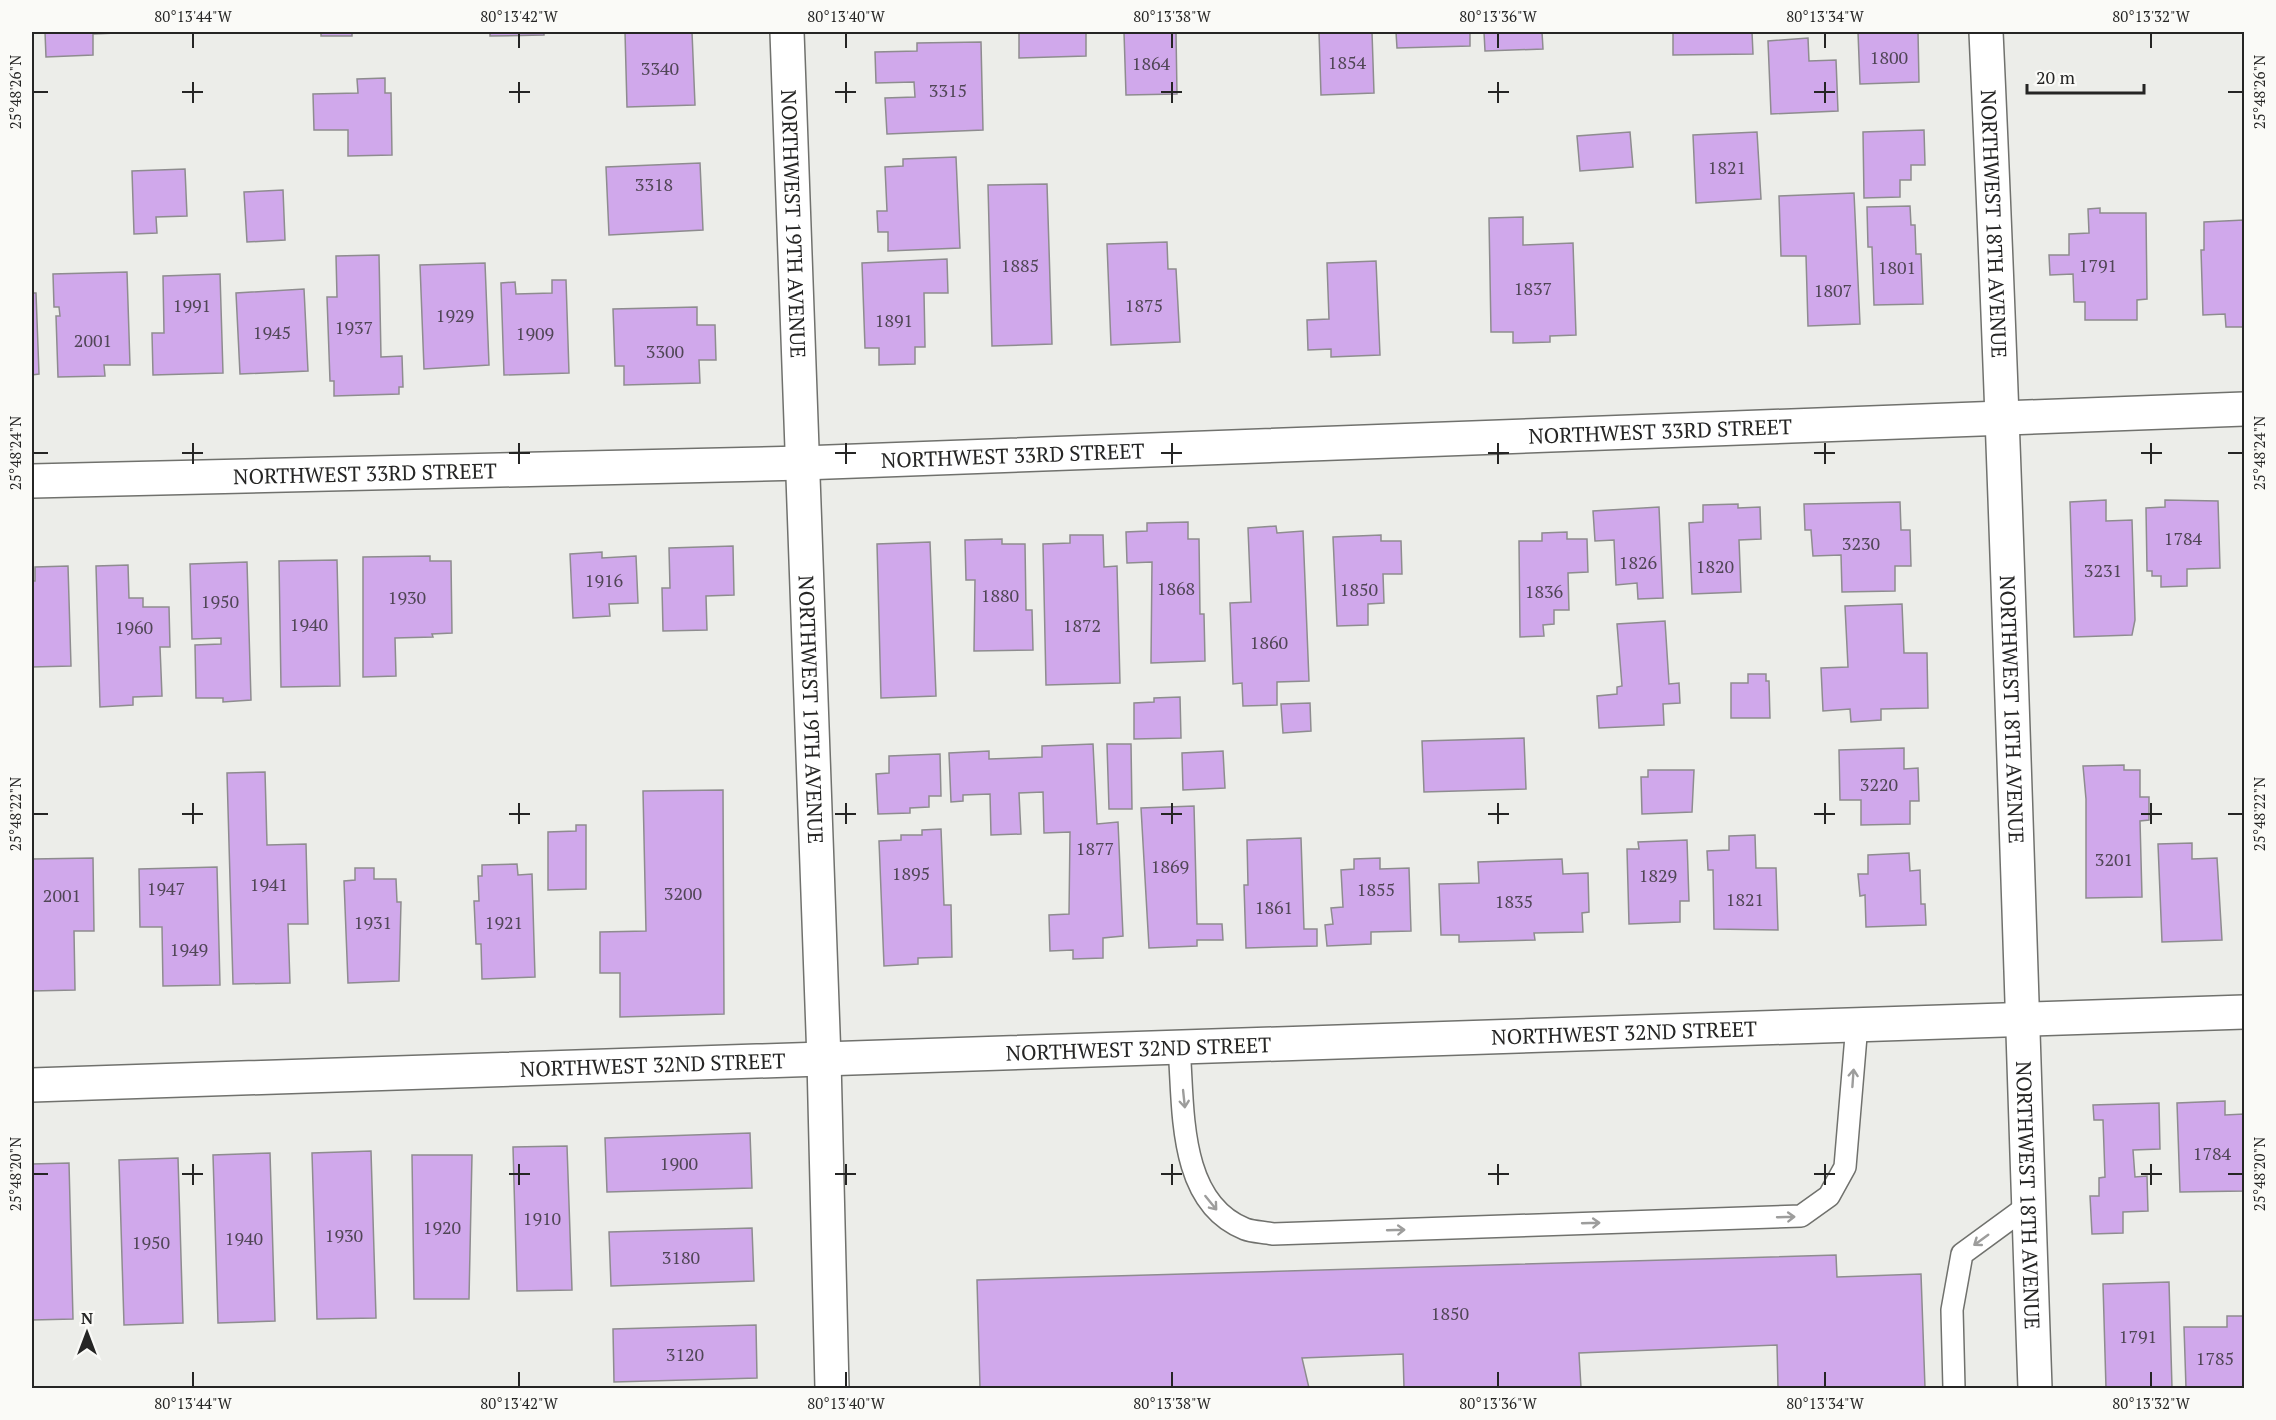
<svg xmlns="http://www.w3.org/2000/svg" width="2276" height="1420" viewBox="0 0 2276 1420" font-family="'PT Serif',serif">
	<rect width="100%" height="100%" fill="#ecede9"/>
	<g fill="#d0a8eb" stroke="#8e8c8f" stroke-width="1.5">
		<path d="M45,32H116V33L93,34V55L46,57Z"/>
		<rect x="321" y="32" width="31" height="4"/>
		<path d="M490,32H544V35L490,36Z"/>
		<path d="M625,32H692L695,105L627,107Z"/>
		<path d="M1019,32H1086V56L1019,58Z"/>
		<path d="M1124,32H1176L1177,94L1126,95Z"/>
		<path d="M1319,32H1372L1374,93L1321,95Z"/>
		<path d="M1396,32H1470V46L1397,48Z"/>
		<path d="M1484,32H1542L1543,49L1485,51Z"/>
		<path d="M1673,32H1752L1753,54L1673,55Z"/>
		<path d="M1858,32H1918L1919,82L1860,84Z"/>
		<path d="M1808,38L1809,61L1836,60L1838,111L1771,114L1768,41Z"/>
		<path d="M981,42L983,130L887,134L885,98L915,97L914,82L876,83L875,52L917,51V43Z"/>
		<path d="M385,78V93H391L392,155L348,156V130H314L313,94L358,93L357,79Z"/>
		<path d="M1924,130L1925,165H1911V180H1900V197L1864,198L1863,132Z"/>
		<path d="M1630,132L1633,167L1580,171L1577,136Z"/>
		<path d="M1757,132L1761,199L1696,203L1693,135Z"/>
		<path d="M956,157L960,248L888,251V232H878L877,211H887L885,167L903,166V159Z"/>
		<path d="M700,163L703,230L609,235L606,167Z"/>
		<path d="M185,169L187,216L156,217L157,233L134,234L132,171Z"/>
		<path d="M1047,184L1052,344L992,346L988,185Z"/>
		<path d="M283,190L285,240L247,242L244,192Z"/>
		<path d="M1854,193L1860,324L1808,326L1806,256H1781L1779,196Z"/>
		<path d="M1910,206L1911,225H1915L1916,254H1921L1923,304L1874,305L1872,247H1868L1867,207Z"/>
		<path d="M2100,208V213H2146L2147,299L2137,300V320H2085V302H2074L2073,274L2050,275L2049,255H2069V234L2089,233L2088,209Z"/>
		<path d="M1523,217V245L1573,243L1576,335L1550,336V342L1513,343V332H1491L1489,218Z"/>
		<path d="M2244,220V327H2226L2225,314L2203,315L2201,250H2204V222Z"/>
		<path d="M1167,242L1168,269H1176L1180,342L1111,345L1107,244Z"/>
		<path d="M379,255L381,357L402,356L403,387H399V394L334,396V381H330L327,297H337L336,256Z"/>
		<path d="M947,259L948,293H924L925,347H915V364L879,365V348H865L862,263Z"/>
		<path d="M1376,261L1380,355L1331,357V349L1308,350L1307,320L1329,319L1327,263Z"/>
		<path d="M485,263L489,365L424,369L420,265Z"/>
		<path d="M127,272L130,365H104L105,376L58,377L56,316H60L59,307H54L53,274Z"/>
		<path d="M220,274L223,373L153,375L152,333H164L163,276Z"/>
		<path d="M552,280H566L569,373L504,375L501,283L515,282L516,294L552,293Z"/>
		<path d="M304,289L308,371L240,374L236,293Z"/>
		<path d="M32,293H36L39,374L32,375Z"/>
		<path d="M697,307V325H715L716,360H699L700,383L624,385V366H615L613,309Z"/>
		<path d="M2106,500V521L2132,520L2135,620L2132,635L2074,637L2070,502Z"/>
		<path d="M2165,500L2218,501L2220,568L2187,569V586L2161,587V576H2152V571H2147L2146,508L2165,507Z"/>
		<path d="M1900,502L1901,530H1910L1911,566H1895V591L1842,592L1841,555L1813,556L1811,530H1805L1804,504Z"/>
		<path d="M1738,504V508L1760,507L1761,539L1739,540L1741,592L1692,594L1689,523L1703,522V505Z"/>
		<path d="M1659,507L1663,598L1638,599L1637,583L1616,585L1614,540L1595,541L1593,511Z"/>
		<path d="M1188,522V539H1199L1200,614H1204L1205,661L1151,663L1152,562L1127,563L1126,532L1147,531V523Z"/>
		<path d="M1276,526L1277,533L1303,531L1309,681L1277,682V705L1243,706L1242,683L1233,684L1230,603L1251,602L1248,528Z"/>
		<path d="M1567,532V539H1587L1588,572L1568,573L1569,610H1554V624L1543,625L1544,636L1520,637L1519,541H1542V533Z"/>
		<path d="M1070,535H1103L1104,567L1117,566L1120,683L1046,685L1043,544L1070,543Z"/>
		<path d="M1381,535V541H1401L1402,574H1383L1384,603L1368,604V625L1337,626L1333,537Z"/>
		<path d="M1002,539V544H1025L1026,610H1032L1033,650L974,651L975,580H966L965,540Z"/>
		<path d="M930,542L936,696L881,698L877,544Z"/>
		<path d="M733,546L734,595L706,596L707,630L663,631L662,588H670L669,548Z"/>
		<path d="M602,552V558L636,556L638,603L609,604L610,616L573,618L570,554Z"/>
		<path d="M430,556V561H451L452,633L432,634L433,637L395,638L396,676L363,677V557Z"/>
		<path d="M337,560L340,686L281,687L279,561Z"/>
		<path d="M247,562L251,700L223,702V698H196L195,645L221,644V638L192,639L190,564Z"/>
		<path d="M128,565L129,598H143V607H169L170,647H160L162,696L133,697V705L100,707L96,566Z"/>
		<path d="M68,566L71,666L32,667V581H35V567Z"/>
		<path d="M1902,604L1904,653H1927L1928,708L1881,709V720L1851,722L1850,709L1823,711L1821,668L1848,667L1845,606Z"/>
		<path d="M1665,621L1669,684L1679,683L1680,703L1663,704L1664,725L1599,728L1597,696L1617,694V687L1622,686L1617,624Z"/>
		<path d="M1748,674H1766V681H1769L1770,718H1731V683H1748Z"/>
		<path d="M1180,697L1181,738L1134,739V703L1154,702V698Z"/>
		<path d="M1310,703L1311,731L1283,733L1281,704Z"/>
		<path d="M1524,738L1526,789L1424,792L1422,741Z"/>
		<path d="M1093,744L1097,824L1118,822L1123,936L1103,938V958L1073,959V950L1050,951L1049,915L1069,914L1070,832L1044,833L1043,792L1019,793L1021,834L991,835L990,794L963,795V801L951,802L949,753L989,751V759L1042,757V746Z"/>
		<path d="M1107,744H1131L1132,809H1109Z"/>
		<path d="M1904,748V769L1918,768L1919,801H1910V824L1861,825V800H1840L1839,750Z"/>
		<path d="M1223,751L1225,788L1183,790L1182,753Z"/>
		<path d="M940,754L941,796H929V807L910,808V813L878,814L876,774L889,773V756Z"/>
		<path d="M2124,765V770H2140V797H2149V820L2140,821L2142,897L2086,898V799L2083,766Z"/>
		<path d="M1648,770H1694L1692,812L1642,814L1641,777H1648Z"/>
		<path d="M265,772L267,845L306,844L308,924H288L290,983L233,984L227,773Z"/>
		<path d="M723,790L724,1014L620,1017V973H600V932L646,931L643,791Z"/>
		<path d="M1194,806L1197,924H1222L1223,940H1197V946L1149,948L1141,808Z"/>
		<path d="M576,825H586V889L548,890V832L576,831Z"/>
		<path d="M941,829L944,905H951L952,957L918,958V964L884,966L879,841L901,840V835H922V830Z"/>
		<path d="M1755,835L1756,868H1776L1778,930L1714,929L1713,870H1708L1707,851L1729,850V836Z"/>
		<path d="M1301,838L1304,929H1317V946L1246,948L1244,885H1248L1247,840Z"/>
		<path d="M1687,840L1689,901H1680V922L1629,924L1627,849H1639L1638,842Z"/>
		<path d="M2192,843V859L2217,858L2222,940L2162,942L2158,844Z"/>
		<path d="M1909,853L1910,871L1920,870L1921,904H1925L1926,925L1866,927L1865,895L1860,896L1858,874H1868V855Z"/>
		<path d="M93,858L94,931H74L75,990L32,991V859Z"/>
		<path d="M1380,858V869L1409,868L1411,931L1371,932V944L1327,946L1325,925L1333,924L1331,908L1343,907L1341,870L1354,869V859Z"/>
		<path d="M1562,859L1563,874L1588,873L1589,912L1582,913L1583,932L1534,933L1535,940L1459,942V935H1441L1439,884L1479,883L1478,862Z"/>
		<path d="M517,864L518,875L532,874L535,977L482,979L481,944H476L474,901H479L478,876H482V865Z"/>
		<path d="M217,867L220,985L163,986L162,927H140L139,869Z"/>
		<path d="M355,868H374V879H396L397,902H401L399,981L348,983L344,881L355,880Z"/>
		<path d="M2225,1101V1115L2244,1114V1191L2180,1192L2177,1103Z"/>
		<path d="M2159,1103L2160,1149L2133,1150L2135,1177L2147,1176L2148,1211L2123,1212V1233L2092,1234L2090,1196H2099V1178L2105,1177L2103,1120H2094L2093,1105Z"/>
		<path d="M750,1133L752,1188L607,1192L605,1138Z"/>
		<path d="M567,1146L572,1290L517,1291L513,1147Z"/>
		<path d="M371,1151L376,1318L317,1319L312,1153Z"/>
		<path d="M270,1153L275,1321L218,1323L213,1155Z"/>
		<path d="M412,1155H472L469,1299H414Z"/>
		<path d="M178,1158L183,1323L124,1325L119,1160Z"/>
		<path d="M69,1163L73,1319L32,1320V1164Z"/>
		<path d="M752,1228L754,1281L611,1286L609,1232Z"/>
		<path d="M1836,1255L1837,1277L1921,1274L1925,1388H1778L1777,1345L1579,1353L1581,1388H1404L1403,1354L1302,1358L1309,1388H980L977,1280Z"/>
		<path d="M2169,1282L2172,1388H2106L2103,1284Z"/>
		<path d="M2227,1316H2244V1388H2186L2184,1327H2227Z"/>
		<path d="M756,1325L757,1378L614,1382L613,1329Z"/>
	</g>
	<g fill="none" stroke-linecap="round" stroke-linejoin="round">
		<defs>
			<g id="lane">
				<path d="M1179,1047C1184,1107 1177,1202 1245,1229C1253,1232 1264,1232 1273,1234L1801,1216L1829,1196L1845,1167L1857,1024"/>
				<path d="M1954,1388L1952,1310L1962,1254L2029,1205"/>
			</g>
			<g id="street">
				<path id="s1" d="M787,32L824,1060L832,1388"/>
				<path id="s2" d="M1986,32C2007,484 2019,936 2035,1388"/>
				<path id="s3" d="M32,481L802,463L2244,409"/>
				<path id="s4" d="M32,1085L2244,1012"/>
			</g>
		</defs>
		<use href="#lane" stroke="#70716d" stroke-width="24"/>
		<use href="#street" stroke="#70716d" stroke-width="36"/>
		<use href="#lane" stroke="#fff" stroke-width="21"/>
		<use href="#street" stroke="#fff" stroke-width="33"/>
	</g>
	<defs><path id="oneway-shaft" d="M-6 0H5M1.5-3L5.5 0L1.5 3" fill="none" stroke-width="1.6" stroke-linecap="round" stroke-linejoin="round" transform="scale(1.5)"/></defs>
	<g stroke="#9d9d9c">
		<use href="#oneway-shaft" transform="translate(1853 1078) rotate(-86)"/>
		<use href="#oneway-shaft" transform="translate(1184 1099) rotate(84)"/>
		<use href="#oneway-shaft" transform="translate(1211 1203) rotate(51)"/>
		<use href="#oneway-shaft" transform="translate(1786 1217) rotate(-2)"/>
		<use href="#oneway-shaft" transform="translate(1591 1223) rotate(-2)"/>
		<use href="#oneway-shaft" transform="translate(1396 1230) rotate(-2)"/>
		<use href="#oneway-shaft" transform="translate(1981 1240) rotate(144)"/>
	</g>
	<path fill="none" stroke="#252524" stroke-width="2" d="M193,33V48M519,33V48M846,33V48M1172,33V48M1498,33V48M1825,33V48M2151,33V48M193,82V103M519,82V103M846,82V103M1172,82V103M1498,82V103M1825,82V103M33,92H48M182,92H203M509,92H530M835,92H856M1161,92H1182M1488,92H1509M1814,92H1835M2228,92H2243M193,443V464M519,443V464M846,443V464M1172,443V464M1498,443V464M1825,443V464M2151,443V464M33,453H48M182,453H203M509,453H530M835,453H856M1161,453H1182M1488,453H1509M1814,453H1835M2141,453H2162M2228,453H2243M193,803V824M519,803V824M846,803V824M1172,803V824M1498,803V824M1825,803V824M2151,803V824M33,814H48M182,814H203M509,814H530M835,814H856M1161,814H1182M1488,814H1509M1814,814H1835M2141,814H2162M2228,814H2243M193,1164V1185M519,1164V1185M846,1164V1185M1172,1164V1185M1498,1164V1185M1825,1164V1185M2151,1164V1185M33,1174H48M182,1174H203M509,1174H530M835,1174H856M1161,1174H1182M1488,1174H1509M1814,1174H1835M2141,1174H2162M2228,1174H2243M193,1372V1387M519,1372V1387M846,1372V1387M1172,1372V1387M1498,1372V1387M1825,1372V1387M2151,1372V1387"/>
	<g text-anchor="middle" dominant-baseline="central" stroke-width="4.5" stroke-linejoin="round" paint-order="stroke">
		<g font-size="18" fill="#504656">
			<text x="1889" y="57">1800</text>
			<text x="1347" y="62">1854</text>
			<text x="1151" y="63">1864</text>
			<text x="660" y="68">3340</text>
			<text x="948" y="90">3315</text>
			<text x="1727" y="167">1821</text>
			<text x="654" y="184">3318</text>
			<text x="1020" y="265">1885</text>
			<text x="2098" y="265">1791</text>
			<text x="1897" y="267">1801</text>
			<text x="1533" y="288">1837</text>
			<text x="1833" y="290">1807</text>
			<text x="192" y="305">1991</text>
			<text x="1144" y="305">1875</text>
			<text x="455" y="315">1929</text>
			<text x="894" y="320">1891</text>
			<text x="354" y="327">1937</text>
			<text x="272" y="332">1945</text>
			<text x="535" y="333">1909</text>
			<text x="93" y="340">2001</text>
			<text x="665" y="351">3300</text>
			<text x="2183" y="538">1784</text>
			<text x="1861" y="543">3230</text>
			<text x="1638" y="562">1826</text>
			<text x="1715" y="566">1820</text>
			<text x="2103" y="570">3231</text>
			<text x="604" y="580">1916</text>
			<text x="1176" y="588">1868</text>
			<text x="1359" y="589">1850</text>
			<text x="1544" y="591">1836</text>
			<text x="1000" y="595">1880</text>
			<text x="407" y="597">1930</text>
			<text x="220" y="601">1950</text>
			<text x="309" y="624">1940</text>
			<text x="1082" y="625">1872</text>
			<text x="134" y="627">1960</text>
			<text x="1269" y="642">1860</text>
			<text x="1879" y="784">3220</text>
			<text x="1095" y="848">1877</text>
			<text x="2114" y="859">3201</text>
			<text x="1170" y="866">1869</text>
			<text x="911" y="873">1895</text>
			<text x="1658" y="875">1829</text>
			<text x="269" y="884">1941</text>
			<text x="166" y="888">1947</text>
			<text x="1376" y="889">1855</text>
			<text x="683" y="893">3200</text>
			<text x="62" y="895">2001</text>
			<text x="1745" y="899">1821</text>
			<text x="1514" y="901">1835</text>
			<text x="1274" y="907">1861</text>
			<text x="373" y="922">1931</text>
			<text x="504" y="922">1921</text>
			<text x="189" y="949">1949</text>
			<text x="2212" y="1153">1784</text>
			<text x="679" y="1163">1900</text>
			<text x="542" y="1218">1910</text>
			<text x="442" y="1227">1920</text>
			<text x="344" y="1235">1930</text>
			<text x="244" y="1238">1940</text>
			<text x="151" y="1242">1950</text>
			<text x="681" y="1257">3180</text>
			<text x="1450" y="1313">1850</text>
			<text x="2138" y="1336">1791</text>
			<text x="685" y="1354">3120</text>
			<text x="2215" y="1358">1785</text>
		</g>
		<g font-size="21" fill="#252524" stroke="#fafaf7">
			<text stroke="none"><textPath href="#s1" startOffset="192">NORTHWEST 19TH AVENUE</textPath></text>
			<text stroke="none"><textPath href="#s2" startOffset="192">NORTHWEST 18TH AVENUE</textPath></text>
			<text stroke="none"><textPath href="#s3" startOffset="1629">NORTHWEST 33RD STREET</textPath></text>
			<text stroke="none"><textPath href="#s3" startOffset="981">NORTHWEST 33RD STREET</textPath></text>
			<text stroke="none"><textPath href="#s3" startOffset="333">NORTHWEST 33RD STREET</textPath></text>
			<text stroke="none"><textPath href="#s1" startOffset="678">NORTHWEST 19TH AVENUE</textPath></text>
			<text stroke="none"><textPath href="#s2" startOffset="678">NORTHWEST 18TH AVENUE</textPath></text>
			<text stroke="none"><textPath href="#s4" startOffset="1593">NORTHWEST 32ND STREET</textPath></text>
			<text stroke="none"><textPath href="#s4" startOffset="1107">NORTHWEST 32ND STREET</textPath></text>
			<text stroke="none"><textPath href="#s4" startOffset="621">NORTHWEST 32ND STREET</textPath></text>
			<text stroke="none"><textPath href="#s2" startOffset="1164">NORTHWEST 18TH AVENUE</textPath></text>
		</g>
	</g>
	<rect width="2276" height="1420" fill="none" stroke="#fafaf7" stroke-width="66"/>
	<g transform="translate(87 1333)" stroke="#fafaf7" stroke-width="4.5" paint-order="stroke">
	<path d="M0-4.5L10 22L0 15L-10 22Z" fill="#252524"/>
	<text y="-9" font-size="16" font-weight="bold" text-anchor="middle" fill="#252524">N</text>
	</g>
	<path d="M2027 84v9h117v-9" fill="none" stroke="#252524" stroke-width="3"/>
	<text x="2036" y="84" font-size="18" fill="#252524" stroke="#fafaf7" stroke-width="4.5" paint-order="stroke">20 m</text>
	<rect x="33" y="33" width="2210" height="1354" fill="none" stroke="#252524" stroke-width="2"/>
	<g font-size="15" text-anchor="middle" fill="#252524">
		<text x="193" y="22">80°13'44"W</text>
		<text x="519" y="22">80°13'42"W</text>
		<text x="846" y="22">80°13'40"W</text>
		<text x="1172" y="22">80°13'38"W</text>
		<text x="1498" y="22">80°13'36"W</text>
		<text x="1825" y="22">80°13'34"W</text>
		<text x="2151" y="22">80°13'32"W</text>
		<text transform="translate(16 92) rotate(-90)" y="5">25°48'26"N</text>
		<text transform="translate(2260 92) rotate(-90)" y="5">25°48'26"N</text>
		<text transform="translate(16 453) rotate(-90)" y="5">25°48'24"N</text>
		<text transform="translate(2260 453) rotate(-90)" y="5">25°48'24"N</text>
		<text transform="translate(16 814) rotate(-90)" y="5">25°48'22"N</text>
		<text transform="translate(2260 814) rotate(-90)" y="5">25°48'22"N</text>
		<text transform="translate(16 1174) rotate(-90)" y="5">25°48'20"N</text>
		<text transform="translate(2260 1174) rotate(-90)" y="5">25°48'20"N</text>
		<text x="193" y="1409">80°13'44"W</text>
		<text x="519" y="1409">80°13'42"W</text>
		<text x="846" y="1409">80°13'40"W</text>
		<text x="1172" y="1409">80°13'38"W</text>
		<text x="1498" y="1409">80°13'36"W</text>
		<text x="1825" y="1409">80°13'34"W</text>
		<text x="2151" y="1409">80°13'32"W</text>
	</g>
</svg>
